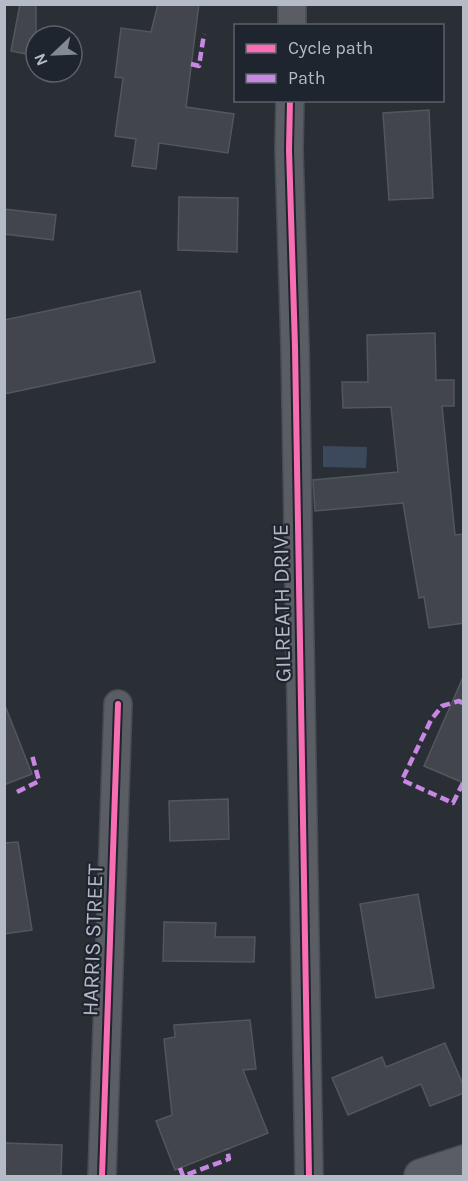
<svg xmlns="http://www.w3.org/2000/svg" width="468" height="1181" viewBox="0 0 468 1181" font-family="Karla,sans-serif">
	<rect width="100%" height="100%" fill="#2a2f36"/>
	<path fill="#3c495c" d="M323,446L367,447L366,468L323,467Z"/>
	<g fill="#42464c" stroke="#52565d" stroke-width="1.5">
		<path d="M20,4H36V56L11,51Z"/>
		<path d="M158,4H199L186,107L234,114L228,153L159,143L156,169L132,166L136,139L115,136L123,78L115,77L121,28L151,32Z"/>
		<path d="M429,110L433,198L389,200L383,113Z"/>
		<path d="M179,197L238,198L237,252L178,250Z"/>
		<path d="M4,209L56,215L53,240L4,234Z"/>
		<path d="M140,291L155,362L4,394V320Z"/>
		<path d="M435,333L436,380H454V406H442L455,535L464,534V623L429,628L424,597L419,598L403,503L315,511L313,480L398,472L391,407L343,408L342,382H368L367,335Z"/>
		<path d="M464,675V783L424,766Z"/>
		<path d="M4,708H6L32,774L4,785Z"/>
		<path d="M228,799L229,839L170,841L169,801Z"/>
		<path d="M18,842L32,930L4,934V843Z"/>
		<path d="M418,894L434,988L376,998L360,904Z"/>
		<path d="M164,922L216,923L215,937H255L254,962L163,961Z"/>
		<path d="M250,1020L256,1069L243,1070L268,1133L175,1170L156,1121L172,1115L164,1039L175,1037L174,1025Z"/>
		<path d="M445,1043L464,1087V1093L430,1106L421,1084L348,1115L332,1078L382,1057L386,1067Z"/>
		<path d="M4,1143L62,1145L61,1176H4Z"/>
	</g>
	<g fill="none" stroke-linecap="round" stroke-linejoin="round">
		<defs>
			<g id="minor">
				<path d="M292,26V4"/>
				<path d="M290,100L289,150L295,347L309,1176"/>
				<path d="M102,1176L118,704"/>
			</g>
			<path id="tertiary" d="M421,1176L464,1162"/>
		</defs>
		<use href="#minor" stroke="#484b51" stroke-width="30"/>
		<use href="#tertiary" stroke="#484b51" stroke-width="36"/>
		<use href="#minor" stroke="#5a5d64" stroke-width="27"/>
		<use href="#tertiary" stroke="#5a5d64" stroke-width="33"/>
		<g stroke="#c787e3" stroke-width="4.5" stroke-dasharray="9 4.5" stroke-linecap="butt">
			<path d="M191,64L199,66L204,34"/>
			<path d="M463,783L453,803L402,780L431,720L442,706L459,701L464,704"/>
			<path d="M17,792L39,781L32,755"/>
			<path d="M180,1168L183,1176L229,1159L227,1149"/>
		</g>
		<defs>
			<g id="cycleway">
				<path d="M290,100L289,150L295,347L309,1176"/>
				<path d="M102,1176L118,704"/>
			</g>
		</defs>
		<use href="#cycleway" stroke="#1f252f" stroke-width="10"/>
		<use href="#cycleway" stroke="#f96db3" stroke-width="6"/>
	</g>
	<g text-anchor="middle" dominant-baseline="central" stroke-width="4.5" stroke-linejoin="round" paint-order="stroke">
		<g font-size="22" fill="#b5bbc6" stroke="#1f252f">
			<text transform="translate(282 603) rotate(-91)">GILREATH DRIVE</text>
			<text transform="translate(93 940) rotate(-88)">HARRIS STREET</text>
		</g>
	</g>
	<rect width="468" height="1181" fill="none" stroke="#b5bbc6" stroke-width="12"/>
	<rect x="234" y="24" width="210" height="78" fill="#1f252f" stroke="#5b616b" stroke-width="1.5"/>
	<rect x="246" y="44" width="30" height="9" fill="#f96db3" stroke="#5b616b" stroke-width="1.5"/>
	<text x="288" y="54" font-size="18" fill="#b5bbc6">Cycle path</text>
	<rect x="246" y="74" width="30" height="9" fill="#c787e3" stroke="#5b616b" stroke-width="1.5"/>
	<text x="288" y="84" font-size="18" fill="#b5bbc6">Path</text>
	<g transform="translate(54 54) rotate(247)"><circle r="28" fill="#1f252f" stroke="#5b616b" stroke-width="1.5"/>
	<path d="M0-4.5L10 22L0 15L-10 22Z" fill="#848a94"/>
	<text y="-9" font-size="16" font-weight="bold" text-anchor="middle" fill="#b5bbc6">N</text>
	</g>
</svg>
